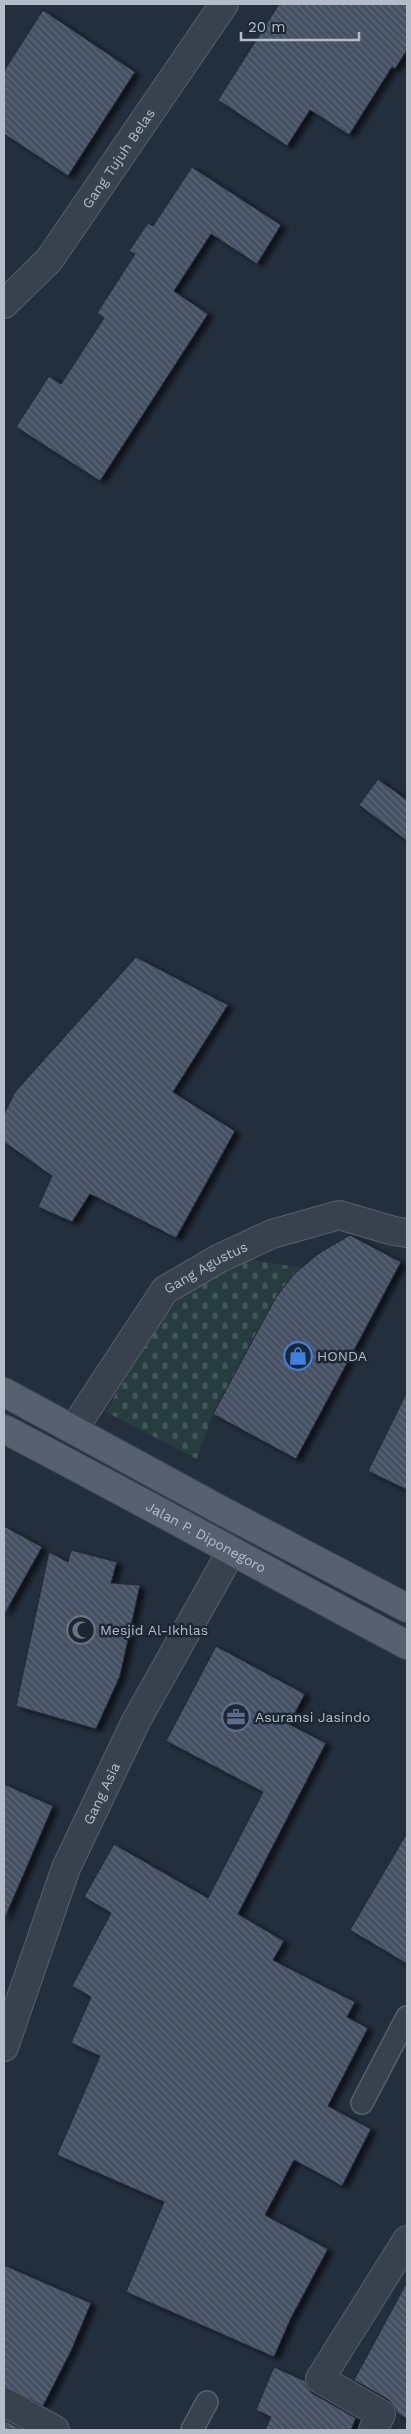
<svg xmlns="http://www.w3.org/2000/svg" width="411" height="2434" viewBox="0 0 411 2434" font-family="'Work Sans',sans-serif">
	<defs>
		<pattern id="cemetery-stones" width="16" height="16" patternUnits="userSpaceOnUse" patternTransform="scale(1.25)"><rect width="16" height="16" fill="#263c3f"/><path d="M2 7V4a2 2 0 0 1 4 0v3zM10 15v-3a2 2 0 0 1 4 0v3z" fill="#435659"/></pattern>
		<pattern id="building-back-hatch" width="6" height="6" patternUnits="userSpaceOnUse" patternTransform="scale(1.25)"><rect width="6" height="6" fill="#455162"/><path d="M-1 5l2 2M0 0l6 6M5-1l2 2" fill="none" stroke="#5d6877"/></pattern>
		<filter id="shadow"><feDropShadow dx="5.5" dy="3" stdDeviation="2.5" flood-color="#0009"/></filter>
	</defs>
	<rect width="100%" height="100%" fill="#242f3e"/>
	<path fill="url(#cemetery-stones)" d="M248,1259L303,1268L276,1297L213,1414L197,1459L106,1412L143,1343L188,1288Z"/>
	<g fill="url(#building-back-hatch)" stroke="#1f2835" filter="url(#shadow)">
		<path d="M279,4H407V50L395,69L392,67L349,135L310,110L287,146L218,100Z"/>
		<path d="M43,10L135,72L68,176L4,134V71Z"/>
		<path d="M192,167L281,225L257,264L211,234L174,291L208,314L100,481L16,427L49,376L61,384L104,318L97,313L135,254L129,251L148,223L153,226Z"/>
		<path d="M378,779L407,800V841L359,805Z"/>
		<path d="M136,957L228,1005L173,1092L235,1131L176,1238L90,1194L72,1222L38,1207L52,1176L4,1142V1114L15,1092Z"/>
		<path d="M350,1235L401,1262L296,1459L213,1414L276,1297L294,1274L318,1254Z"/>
		<path d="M407,1392V1490L368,1471Z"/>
		<path d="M4,1526L42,1547L4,1615Z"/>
		<path d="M71,1550L117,1562L111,1583L140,1585L120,1676L96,1729L16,1706L49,1552L68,1562Z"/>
		<path d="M216,1646L305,1694L289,1724L326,1743L238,1914L284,1941L273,1960L355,2002L347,2017L368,2028L328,2106L371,2129L342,2186L294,2160L265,2215L328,2249L291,2318L274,2357L126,2292L164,2202L57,2155L100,2056L71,2043L91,1997L72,1986L111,1913L84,1897L114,1844L208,1898L263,1792L166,1741Z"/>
		<path d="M4,1784L53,1806L4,1920Z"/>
		<path d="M407,1833V1964L350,1930Z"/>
		<path d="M4,2265L91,2303L72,2349L43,2406L4,2386Z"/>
		<path d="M407,2282V2419L397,2413L394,2406L389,2400L354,2380Z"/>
		<path d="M274,2367L305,2381L307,2387L312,2393L356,2418L351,2430H265L271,2417L256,2410Z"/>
		<path d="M4,2420L23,2430H4Z"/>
	</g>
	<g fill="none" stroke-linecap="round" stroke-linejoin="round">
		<defs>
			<g id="lane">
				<path d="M362,2103L407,2017"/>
				<path d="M192,2430L207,2402"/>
			</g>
			<g id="street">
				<path id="s1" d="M4,304L49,260L224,4"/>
				<path id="s2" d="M73,1430L165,1290L220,1258L272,1234L339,1215L394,1231L407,1233"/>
				<path id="s3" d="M4,2047L66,1868L136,1721L231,1552"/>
				<path d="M4,2402L55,2430"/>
				<path d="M373,2430L381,2414L320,2379L407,2240"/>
			</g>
			<g id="primary">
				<path d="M4,1392L226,1513L407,1608"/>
				<path id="s4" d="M4,1429C139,1499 272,1574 407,1645"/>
			</g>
		</defs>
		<use href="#lane" stroke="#565f6c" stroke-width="24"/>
		<use href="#street" stroke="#565f6c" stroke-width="30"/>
		<use href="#primary" stroke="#414a57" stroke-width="30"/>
		<use href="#lane" stroke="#38414e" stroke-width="21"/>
		<use href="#street" stroke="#38414e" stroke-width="28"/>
		<use href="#primary" stroke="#56606e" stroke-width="28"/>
	</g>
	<defs>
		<symbol id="shop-ring" viewBox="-11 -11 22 22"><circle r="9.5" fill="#1d2633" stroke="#3f7fe0" stroke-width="1.5"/><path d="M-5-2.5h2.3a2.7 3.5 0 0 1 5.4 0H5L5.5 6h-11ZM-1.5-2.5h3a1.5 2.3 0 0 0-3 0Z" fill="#3f7fe0"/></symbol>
		<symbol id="mosque-ring" viewBox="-11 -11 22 22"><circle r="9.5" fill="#1d2633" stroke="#6b7280" stroke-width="1.5"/><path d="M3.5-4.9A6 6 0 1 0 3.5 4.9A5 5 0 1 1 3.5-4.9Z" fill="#6b7280"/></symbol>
		<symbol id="office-ring" viewBox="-11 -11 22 22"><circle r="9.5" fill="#1d2633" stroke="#5c6f8a" stroke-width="1.5"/><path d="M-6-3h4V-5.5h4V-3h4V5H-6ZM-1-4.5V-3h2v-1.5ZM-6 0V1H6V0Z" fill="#5c6f8a"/></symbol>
	</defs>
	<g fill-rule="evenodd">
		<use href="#shop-ring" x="282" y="1340" width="32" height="32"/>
		<use href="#mosque-ring" x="65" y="1614" width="32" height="32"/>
		<use href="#office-ring" x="220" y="1701" width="32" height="32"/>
	</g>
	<g text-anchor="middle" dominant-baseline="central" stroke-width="5" stroke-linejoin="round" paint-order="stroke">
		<g font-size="14" fill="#b4bcc9" stroke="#1d2633">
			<text stroke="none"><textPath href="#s1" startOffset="186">Gang Tujuh Belas</textPath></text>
			<text stroke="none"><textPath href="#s2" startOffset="214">Gang Agustus</textPath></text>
			<text stroke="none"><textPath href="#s4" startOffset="229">Jalan P. Diponegoro</textPath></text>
			<text stroke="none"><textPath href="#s3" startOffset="272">Gang Asia</textPath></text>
		</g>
		<g font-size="14" fill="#b4bcc9" stroke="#1d2633" text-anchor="start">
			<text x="317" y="1356">HONDA</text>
			<text x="100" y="1630">Mesjid Al-Ikhlas</text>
			<text x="255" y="1717">Asuransi Jasindo</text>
		</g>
	</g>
	<rect width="411" height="2434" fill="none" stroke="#b4bcc9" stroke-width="10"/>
	<path d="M241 32v8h118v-8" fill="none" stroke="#b4bcc9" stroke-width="2.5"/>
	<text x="248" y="32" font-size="15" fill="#b4bcc9" stroke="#1d2633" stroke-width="4" paint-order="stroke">20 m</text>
</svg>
